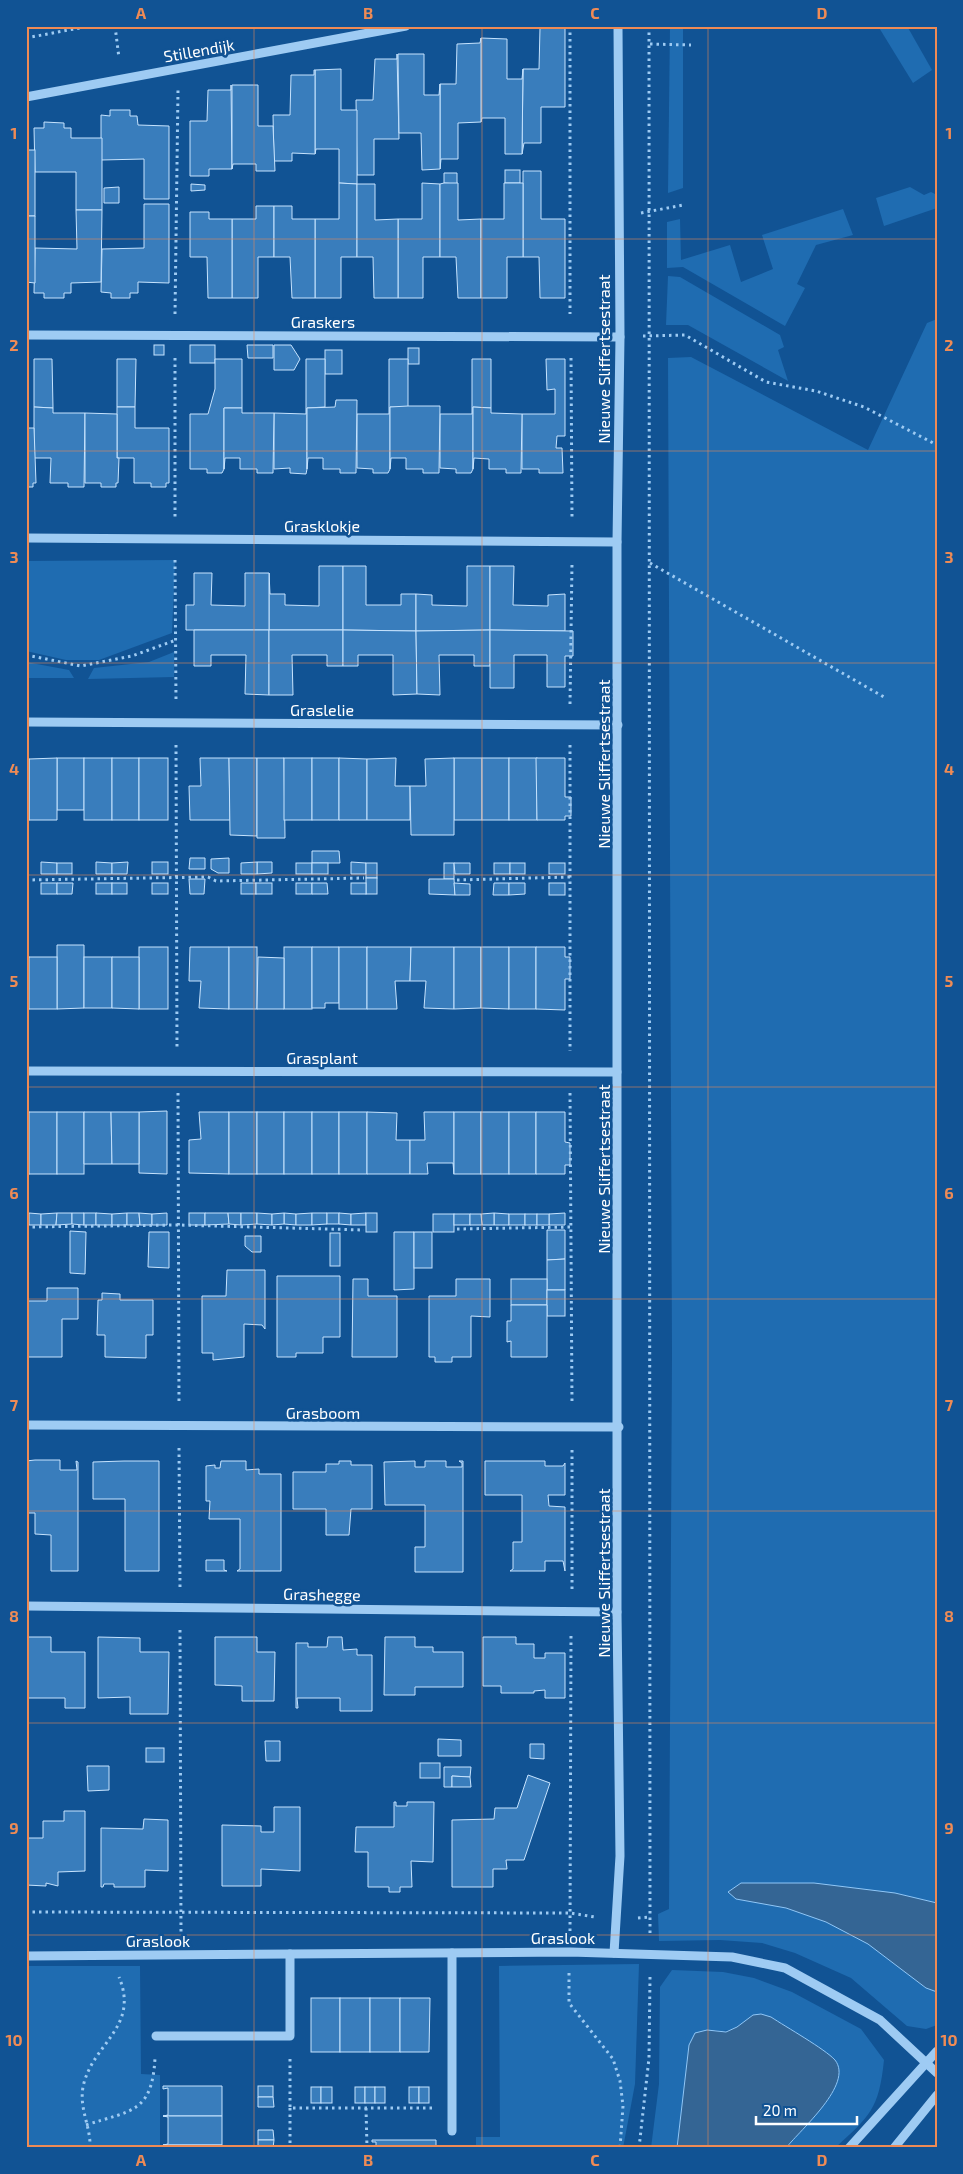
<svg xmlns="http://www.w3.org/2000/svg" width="963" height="2174" viewBox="0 0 963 2174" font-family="'Exo 2',sans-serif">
	<rect width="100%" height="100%" fill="#115394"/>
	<g fill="#1f6cb1">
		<path d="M670,26H683V188L668,193Z"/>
		<path d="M878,26H907L932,70L913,83Z"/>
		<path d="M910,187L924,195L931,192L937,195V208L884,226L876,198Z"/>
		<path d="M843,209L853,235L816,245L797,284L805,288L785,326L683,267L667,268V222L680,219L681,260L730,245L741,282L773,269L762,235Z"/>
		<path d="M668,276L680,277L780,335L784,347L778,350L788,381L688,325H666Z"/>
		<path d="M937,319V1903L895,1893L736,1899C783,1904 827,1919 867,1943C888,1956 906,1973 926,1988L937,1992V2025L926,2029L907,2026L851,1978L795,1953L762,1943L720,1940L659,1941L658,1914L669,1909L672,1355L668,358L691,357L868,450L927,323Z"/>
		<path d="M175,560L172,633L99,660H66L26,651V561Z"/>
		<path d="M174,652V677L88,679L94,668L149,662Z"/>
		<path d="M26,662L69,670L74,678H26Z"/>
		<path d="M639,1964L635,2084L623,2148H476V2137H500L499,1966Z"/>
		<path d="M26,1966H140L141,2074L160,2075V2148H26Z"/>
		<path d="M672,1970L723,1972L754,1978L792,1992L861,2029L884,2060C879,2109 870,2116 835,2148H786L798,2133L836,2061L771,2017L753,2015C740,2025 731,2034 715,2030L689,2045L677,2148H651L659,2084L660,1987Z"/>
	</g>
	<g fill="#346594" stroke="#90c7f7">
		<path d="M741,1883H814L895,1893L937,1903V1992L926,1988L868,1944L826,1922L786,1908L736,1899L728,1892Z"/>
		<path d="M761,2014L771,2017C786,2027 825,2049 835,2060C854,2084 801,2129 786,2148H677L689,2045L695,2033L707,2030L726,2032L737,2027L753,2015Z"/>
	</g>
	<g fill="#397dbc" stroke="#c6e3fe">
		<path d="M540,28H565V107H541V143H524L522,154L523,69H539Z"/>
		<path d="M481,38L507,39V79H522L523,69L522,154H505V118H482L481,122Z"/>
		<path d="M481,38V122L458,123V159H441L440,169V84H456L457,44L480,43Z"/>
		<path d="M397,54L399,139H374V175H357L356,100H373L375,59H397Z"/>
		<path d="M398,54H424V95H439L440,84V169L422,170L421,133H399Z"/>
		<path d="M341,69V110H357V184L339,183V149H316L315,154V70Z"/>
		<path d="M314,70H315V154L292,153V161H274L273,115H290L291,75H314Z"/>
		<path d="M231,85L232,169H209V176H190V121H207L208,90H231Z"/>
		<path d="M232,85H258V126H273L275,171H256V164H233L232,169Z"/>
		<path d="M110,110H130V116H137L138,125L169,126V199H144V159L101,160V115L110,116Z"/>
		<path d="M44,122L64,123V128H71V138H102V210H76V172H35L34,128H44Z"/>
		<rect x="26" y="150" width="9" height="66"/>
		<rect x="505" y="170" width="15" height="13"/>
		<path d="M523,171H541V219H565V298H540L539,257H523Z"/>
		<path d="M444,173H457V184L444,183Z"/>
		<path d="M339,183L357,184V257H341V298H315V219H339Z"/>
		<path d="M422,183L440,184V257H423V298H398V219H422Z"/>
		<path d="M444,183H458V220L481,219V298H458L456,257H440V184Z"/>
		<path d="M504,183H523V257H507V298H481V219H504Z"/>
		<path d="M191,184L205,185V190L191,191Z"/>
		<path d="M357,184H375V220L398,219V298H374L373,257H357Z"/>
		<path d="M119,187V203H104V188Z"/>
		<path d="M144,204H169V283L138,282V293H130V298H111V293L101,292L102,249L144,248Z"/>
		<path d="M256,206H274V257H258V298H232V219H256Z"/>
		<path d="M274,206H292V219H315V298H292L290,257H274Z"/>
		<path d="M76,210H102L101,282L71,283V293H64V298H44V293H34L35,248L77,249Z"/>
		<path d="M190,212H209V219H232V298H208L207,257H190Z"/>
		<path d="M26,216H35V283L26,282Z"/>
		<rect x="154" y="345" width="10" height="10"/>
		<rect x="190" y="345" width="25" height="18"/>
		<path d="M247,345H273V358H248Z"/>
		<path d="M274,345H291L300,359L294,370H274Z"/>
		<rect x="408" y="348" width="11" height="16"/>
		<rect x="325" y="350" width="17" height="24"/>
		<path d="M34,359H52L53,408L34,407Z"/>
		<path d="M117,359H136L135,407H117Z"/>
		<path d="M215,359H242V408H224V469L222,473H207V469H190V414H208L215,389Z"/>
		<path d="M306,359H325V407L307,408V469L306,474L290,473V468L274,469V413L306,414Z"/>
		<path d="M389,359H408V408L390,407V469L388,473H373V469L357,468V414H389Z"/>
		<path d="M472,359H491V408L473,407V469L471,473H456V469L440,468V414H472Z"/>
		<path d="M546,359H565V436H557L556,448H562L563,473H539V469H522V414H555V389L547,390Z"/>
		<path d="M336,400H357L356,473H340V469H323V458H308L307,469V408L335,407Z"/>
		<path d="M408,406H440L439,473H423V469H406V458H391L390,469V407Z"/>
		<path d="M34,407L53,408V413H85L84,487H68V483H50L51,458H34Z"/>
		<path d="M117,407H135V428H169V483H166V487H151V483H134V458H117Z"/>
		<path d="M473,407L491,408V413L522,414L521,473H506V469H489V459L474,458L473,469Z"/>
		<path d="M224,408H242V413H274L273,473H257V469H240V458H225L224,469Z"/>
		<path d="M85,413L117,414V458H119L118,483H116V487H101V483H85Z"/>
		<path d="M26,428H34L36,483H33V487H26Z"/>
		<path d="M319,566H343V630H269V573L270,594H285V605L319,606Z"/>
		<path d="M343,566H366V605H401V594H416V631L343,630Z"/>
		<path d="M467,566H490V630L416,631V594L432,595V605L467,606Z"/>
		<path d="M490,566H514L513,605L548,606V595L565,594V631L490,630Z"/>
		<path d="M194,573H212L211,605L245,606V573H269V630H186V605H194Z"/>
		<path d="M194,630H269V695L245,694L246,655H211V666H194Z"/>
		<path d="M269,630H343V666H327V655H292L293,695H269Z"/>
		<path d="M343,630L416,631L417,694L393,695V655H358V666H343Z"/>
		<path d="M490,630V666H474V655H439L440,695L417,694L416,631Z"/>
		<path d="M490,630L573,631V656H565V687H547V655H514V688H490Z"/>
		<rect x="57" y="758" width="27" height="52"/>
		<path d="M57,758V820H29V759Z"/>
		<rect x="84" y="758" width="28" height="62"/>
		<rect x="112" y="758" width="27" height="62"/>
		<rect x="139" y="758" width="29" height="62"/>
		<path d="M200,758H229L230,820H190L189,786H201Z"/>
		<path d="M229,758H257V836L230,835Z"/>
		<path d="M257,758H284L285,838H257Z"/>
		<rect x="284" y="758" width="28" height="62"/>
		<rect x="312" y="758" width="27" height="62"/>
		<path d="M339,758L367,759V820H339Z"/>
		<path d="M396,758L395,786H410V820H367V759Z"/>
		<rect x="454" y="758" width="28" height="62"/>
		<path d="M454,758V835H411L410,786H426L425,759Z"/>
		<rect x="482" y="758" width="27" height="62"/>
		<rect x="509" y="758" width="28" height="62"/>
		<path d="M536,758H565V797H571V816H565V820H537Z"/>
		<rect x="26" y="759" width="3" height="61"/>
		<path d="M312,851H339L340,863H312Z"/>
		<path d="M190,858H205V869H189Z"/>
		<path d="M229,858V873H218L211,869V859Z"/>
		<path d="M41,862L57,863V874H41Z"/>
		<path d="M96,862L112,863V874H96Z"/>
		<path d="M128,862L127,874H112V863Z"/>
		<rect x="152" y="862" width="16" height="12"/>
		<path d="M257,862H272V873L257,874Z"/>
		<path d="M257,862V874H241V863Z"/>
		<path d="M351,862L366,863V874H351Z"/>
		<rect x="57" y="863" width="15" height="11"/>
		<rect x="296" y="863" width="16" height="11"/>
		<rect x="312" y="863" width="16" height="11"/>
		<rect x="366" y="863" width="11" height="15"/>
		<rect x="444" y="863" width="10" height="16"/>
		<path d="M454,863H470V874H455Z"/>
		<rect x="494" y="863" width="16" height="11"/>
		<rect x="510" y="863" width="15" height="11"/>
		<rect x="549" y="863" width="16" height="11"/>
		<rect x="366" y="878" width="11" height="16"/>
		<path d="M189,879H205L204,894H190Z"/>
		<path d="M429,879H454L455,895L429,894Z"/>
		<rect x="41" y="883" width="16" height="11"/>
		<path d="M57,883H73L72,894H57Z"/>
		<rect x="96" y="883" width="16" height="11"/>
		<rect x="112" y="883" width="15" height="11"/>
		<rect x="152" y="883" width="16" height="11"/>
		<rect x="241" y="883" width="15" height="11"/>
		<rect x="256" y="883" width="16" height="11"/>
		<rect x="296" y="883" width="16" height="11"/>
		<path d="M312,883H327L328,894H312Z"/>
		<rect x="351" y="883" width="15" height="11"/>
		<path d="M454,883L470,884V895H455Z"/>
		<path d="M494,883H509V895H493Z"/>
		<path d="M509,883H525V894L509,895Z"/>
		<rect x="549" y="883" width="16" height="12"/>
		<path d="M57,945H84V1008L57,1009Z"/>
		<rect x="139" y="947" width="29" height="62"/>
		<path d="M190,947H229V1009L199,1008L201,981H189Z"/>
		<rect x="229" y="947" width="28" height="62"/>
		<rect x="284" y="947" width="28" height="62"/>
		<path d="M312,947H339V1003H325V1008H312Z"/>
		<rect x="339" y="947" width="28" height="62"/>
		<path d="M367,947H411L410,981H395L397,1009H367Z"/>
		<path d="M411,947H454V1009L424,1008L426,981H410Z"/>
		<path d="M454,947H481V1008L454,1009Z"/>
		<path d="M481,947H509V1009L481,1008Z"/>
		<rect x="509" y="947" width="27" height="62"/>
		<path d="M536,947H565V957H570V979H565V1010L536,1009Z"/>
		<rect x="26" y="957" width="3" height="52"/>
		<rect x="29" y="957" width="28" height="52"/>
		<rect x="84" y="957" width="28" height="51"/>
		<path d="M112,957H139V1009L112,1008Z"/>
		<path d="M258,957L284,958V1009H257Z"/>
		<path d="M167,1111V1174L139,1173V1112Z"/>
		<rect x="26" y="1112" width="3" height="62"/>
		<rect x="29" y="1112" width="28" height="62"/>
		<rect x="57" y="1112" width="27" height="62"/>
		<path d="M84,1112H111L112,1164H84Z"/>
		<path d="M111,1112H139V1164H112Z"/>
		<path d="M199,1112H229V1174L189,1173V1140L201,1139Z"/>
		<rect x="229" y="1112" width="28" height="62"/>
		<rect x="257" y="1112" width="27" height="62"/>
		<rect x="284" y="1112" width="28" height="62"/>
		<rect x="312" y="1112" width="27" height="62"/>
		<rect x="339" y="1112" width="28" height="62"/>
		<path d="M367,1112L397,1113L396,1140H410V1174H367Z"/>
		<path d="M424,1112H454V1174L453,1163H427L428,1174H410V1140H425Z"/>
		<rect x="454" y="1112" width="27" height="62"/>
		<rect x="481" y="1112" width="28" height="62"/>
		<rect x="509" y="1112" width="27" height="62"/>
		<path d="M536,1112H565V1142L570,1143V1165H565V1174H536Z"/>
		<path d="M29,1213L41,1214V1225H29Z"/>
		<path d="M57,1213L56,1225H41V1214Z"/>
		<path d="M57,1213H72V1224L56,1225Z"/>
		<path d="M72,1213H84V1225L72,1224Z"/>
		<rect x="84" y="1213" width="12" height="12"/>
		<path d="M96,1213L112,1214V1225H96Z"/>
		<path d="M127,1213V1225H112V1214Z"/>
		<path d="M127,1213H139L140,1225H127Z"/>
		<path d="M139,1213L152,1214V1225H140Z"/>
		<path d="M167,1213V1225H152V1214Z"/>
		<rect x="189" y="1213" width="16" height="12"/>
		<path d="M205,1213H228L229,1224L205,1225Z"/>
		<path d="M228,1213H241V1225L229,1224Z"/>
		<path d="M241,1213H257V1224L241,1225Z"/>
		<path d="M257,1213L272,1214V1225L257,1224Z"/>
		<path d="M284,1213L296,1214V1225L284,1224Z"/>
		<path d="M284,1213V1224L272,1225V1214Z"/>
		<path d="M312,1213V1225H296V1214Z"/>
		<path d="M312,1213H327V1224L312,1225Z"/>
		<rect x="327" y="1213" width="12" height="11"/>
		<path d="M339,1213L351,1214V1225L339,1224Z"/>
		<path d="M366,1213V1225H351V1214Z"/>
		<rect x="366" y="1213" width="11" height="19"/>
		<path d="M494,1213L509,1214V1225H494Z"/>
		<path d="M494,1213V1225H482L481,1214Z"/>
		<path d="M565,1213V1225H549V1214Z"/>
		<rect x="433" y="1214" width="21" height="18"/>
		<rect x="454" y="1214" width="16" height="11"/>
		<path d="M470,1214H481L482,1225H470Z"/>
		<rect x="509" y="1214" width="16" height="11"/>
		<rect x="525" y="1214" width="12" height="11"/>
		<rect x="537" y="1214" width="12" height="11"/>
		<path d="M547,1230H565V1259L547,1260Z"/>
		<path d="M70,1231L86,1232L85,1274L70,1273Z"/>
		<path d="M149,1232H169V1268L148,1267Z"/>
		<path d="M394,1232H414V1289L394,1290Z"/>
		<rect x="414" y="1232" width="18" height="36"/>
		<rect x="330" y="1233" width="10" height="33"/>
		<path d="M245,1236H261V1252H252L245,1246Z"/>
		<path d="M565,1259V1290H547V1260Z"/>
		<path d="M227,1270H265V1329L262,1325L244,1324V1357L213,1360V1353H202V1296H226Z"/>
		<path d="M277,1276H340V1337H323V1353H296V1357H277Z"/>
		<path d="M353,1279H368V1296H397V1357H352Z"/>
		<path d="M456,1279H490V1317L471,1316V1357H452V1362H435V1357H429V1296H456Z"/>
		<rect x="511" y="1279" width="36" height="26"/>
		<path d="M47,1288H78V1319H62V1357H26V1301H47Z"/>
		<rect x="547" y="1290" width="18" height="26"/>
		<path d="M102,1293L120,1294V1300H153V1335H146V1358L105,1357V1335H97L98,1300H102Z"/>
		<path d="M511,1305H547V1357H511V1341L507,1342V1321H511Z"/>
		<path d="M35,1460H60V1470H77L76,1461L78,1462V1571H51V1535L35,1534V1513H26V1461Z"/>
		<path d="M124,1461H159V1571H125V1499H93V1462Z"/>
		<path d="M221,1461H246V1470L259,1469V1474H281V1571H237L240,1569V1519H209L210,1501H206V1466L215,1465V1468H220Z"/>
		<path d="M339,1461H351V1465H372V1509H351L349,1535H326V1509H293V1472H326V1464H339Z"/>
		<path d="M415,1461V1467H425V1461H446V1467H462V1463L459,1461H463V1572H415V1547H425V1505H385L384,1462Z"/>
		<path d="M485,1461H545V1466H563L565,1463V1495H548L549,1506L565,1507V1571L563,1561H545V1571H510L513,1569V1542H522V1495H485Z"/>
		<path d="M206,1560H224V1570L227,1571H206Z"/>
		<path d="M26,1637H51V1652H85V1708H65V1698H26Z"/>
		<path d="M98,1637L140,1638V1652H169L168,1714H130V1697L98,1698Z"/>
		<path d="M215,1637H257V1652H275L274,1701H242V1686L215,1685Z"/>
		<path d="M328,1637H342L343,1650L357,1649V1655H372V1711H340V1698H297L298,1708H296V1643H308V1647H327Z"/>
		<path d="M385,1637H415V1647H433V1652H463V1687H415V1695H384Z"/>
		<path d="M483,1637H516V1644H534V1658H545V1653H565V1698H545V1690L534,1691V1693H501V1686H483Z"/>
		<path d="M438,1739L461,1740V1756H438Z"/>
		<path d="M265,1741H280V1761H266Z"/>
		<path d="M530,1744H544V1759L530,1758Z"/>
		<rect x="146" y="1748" width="18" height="14"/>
		<rect x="420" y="1763" width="20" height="15"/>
		<path d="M87,1766H109V1790L88,1791Z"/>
		<path d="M444,1767H471L470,1777L452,1776V1787H444Z"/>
		<path d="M528,1775L550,1783L524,1860H506L507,1869H493V1887H452V1820L494,1819L495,1808H517Z"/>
		<path d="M452,1776L470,1777L471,1787H452Z"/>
		<path d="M394,1802H396V1806H407V1802H434L433,1862L411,1861L412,1887H400V1892H389V1887H368V1852H355L356,1827H394Z"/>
		<path d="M274,1807H300V1871L261,1869V1886H222V1825L261,1826V1832H274Z"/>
		<path d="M64,1811H85V1871L58,1872V1886L46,1883V1886L26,1885V1838H43V1821H64Z"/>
		<path d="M144,1819L168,1820V1871L145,1870V1887H114V1884H104L103,1887H101V1828L143,1829Z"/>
		<rect x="311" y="1998" width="29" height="54"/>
		<rect x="340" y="1998" width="30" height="54"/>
		<rect x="370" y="1998" width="30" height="54"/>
		<path d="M400,1998H430L429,2052H400Z"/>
		<path d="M163,2086H222V2116H163L168,2115V2088L163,2089Z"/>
		<rect x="258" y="2086" width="15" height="11"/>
		<rect x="311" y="2087" width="10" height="16"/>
		<rect x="321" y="2087" width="11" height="16"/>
		<rect x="355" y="2087" width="10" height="16"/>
		<rect x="365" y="2087" width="10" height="16"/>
		<rect x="375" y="2087" width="10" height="16"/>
		<rect x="409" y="2087" width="10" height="16"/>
		<rect x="419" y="2087" width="10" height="16"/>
		<path d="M258,2097H273L274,2107H258Z"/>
		<path d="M163,2116H222V2145H163L168,2144V2117Z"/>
		<path d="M258,2130H273L274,2140H258Z"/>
		<path d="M258,2140H274L273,2148H258Z"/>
		<path d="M372,2140H436V2148H376V2142H372Z"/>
		<path d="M163,2145H222V2148H168Z"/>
	</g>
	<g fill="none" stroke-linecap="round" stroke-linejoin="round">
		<g stroke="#9ecbf3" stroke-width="3" stroke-dasharray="2.5 4" stroke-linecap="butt">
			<path d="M115,26L119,58"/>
			<path d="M570,26V314"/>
			<path d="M649,26L650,1933"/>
			<path d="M26,38L90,26"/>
			<path d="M650,44L691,45"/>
			<path d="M641,213L683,205"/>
			<path d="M175,314L178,90"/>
			<path d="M643,336L685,335L766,382L816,391L864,407L937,445"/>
			<path d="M175,358V517"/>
			<path d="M571,358L572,519"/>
			<path d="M175,560L176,702"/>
			<path d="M650,563L884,697"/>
			<path d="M26,655L81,666L132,656L176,640"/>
			<path d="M570,704L572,563"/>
			<path d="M176,745L177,1049"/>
			<path d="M570,745V1051"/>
			<path d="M26,880L208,877L216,881L364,878"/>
			<path d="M457,880L570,877"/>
			<path d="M178,1093L179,1404"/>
			<path d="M570,1093L572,1404"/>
			<path d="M26,1227L178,1225L364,1230"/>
			<path d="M457,1229L571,1227"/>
			<path d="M179,1448L180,1587"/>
			<path d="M572,1589V1448"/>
			<path d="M180,1630L181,1934"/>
			<path d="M26,1912L570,1913L595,1917"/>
			<path d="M638,1918L650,1917"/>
			<path d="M570,1931L571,1633"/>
			<path d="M569,1973V2003L613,2059L620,2081L623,2106L620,2148"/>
			<path d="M290,2059V2108H432"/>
			<path d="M290,2108V2148"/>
			<path d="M366,2108L367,2148"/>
			<path d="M86,2125C132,2110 152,2113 155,2058"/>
			<path d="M90,2148C91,2127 79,2109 83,2087C92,2043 140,2028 119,1977"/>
			<path d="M639,2148L649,2058L650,1977"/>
		</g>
		<g stroke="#9ecbf3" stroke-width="9">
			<path d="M26,97L406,26"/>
			<path d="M26,335L620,337"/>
			<path d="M26,538L617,542"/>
			<path d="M26,722L618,725"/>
			<path d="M26,1071L617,1072"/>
			<path d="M26,1425L619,1427"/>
			<path d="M26,1606L617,1612"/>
			<path d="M452,1953V2131"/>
			<path d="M614,1953L620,1856L617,1612V542L620,337L618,26"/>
			<path d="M26,1956L570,1952L732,1957L785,1968L880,2020L937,2073"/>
			<path d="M156,2036H290V1954"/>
			<path d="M849,2148L937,2051"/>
			<path d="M894,2148L937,2095"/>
		</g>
	</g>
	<path fill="none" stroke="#ef8b55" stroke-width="1" stroke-opacity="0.55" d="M254,26V2148M482,26V2148M708,26V2148M26,239H937M26,451H937M26,663H937M26,875H937M26,1087H937M26,1299H937M26,1511H937M26,1723H937M26,1935H937"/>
	<g text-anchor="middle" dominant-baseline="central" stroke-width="5" stroke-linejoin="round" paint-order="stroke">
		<g font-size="16" fill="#fff" stroke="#115394">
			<text transform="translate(199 50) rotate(-10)">Stillendijk</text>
			<text x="323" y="321">Graskers</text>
			<text transform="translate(603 359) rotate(-90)">Nieuwe Sliffertsestraat</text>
			<text x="322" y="525">Grasklokje</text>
			<text x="322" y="709">Graslelie</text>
			<text transform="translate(603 764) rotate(-90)">Nieuwe Sliffertsestraat</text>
			<text x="322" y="1057">Grasplant</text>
			<text transform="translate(603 1169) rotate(-90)">Nieuwe Sliffertsestraat</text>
			<text x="323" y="1412">Grasboom</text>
			<text transform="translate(603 1573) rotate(-90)">Nieuwe Sliffertsestraat</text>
			<text transform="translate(322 1594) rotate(1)">Grashegge</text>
			<text x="563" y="1937">Graslook</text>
			<text x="158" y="1940">Graslook</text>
		</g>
	</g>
	<rect width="963" height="2174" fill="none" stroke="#115394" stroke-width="55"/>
	<path d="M756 2116v8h101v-8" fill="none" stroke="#ffffff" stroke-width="2.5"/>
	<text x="763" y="2116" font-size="15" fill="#ffffff" stroke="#115394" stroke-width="4" paint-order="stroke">20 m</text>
	<rect x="28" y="28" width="908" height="2118" fill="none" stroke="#ef8b55" stroke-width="2"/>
	<g font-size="16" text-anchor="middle" font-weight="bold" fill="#ef8b55">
		<text x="141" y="19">A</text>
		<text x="368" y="19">B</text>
		<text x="595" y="19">C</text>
		<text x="822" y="19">D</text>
		<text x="14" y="139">1</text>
		<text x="949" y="139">1</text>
		<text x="14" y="351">2</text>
		<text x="949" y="351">2</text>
		<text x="14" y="563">3</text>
		<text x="949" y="563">3</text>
		<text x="14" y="775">4</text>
		<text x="949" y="775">4</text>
		<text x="14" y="987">5</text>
		<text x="949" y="987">5</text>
		<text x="14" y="1199">6</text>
		<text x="949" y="1199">6</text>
		<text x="14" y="1411">7</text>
		<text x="949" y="1411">7</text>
		<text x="14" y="1622">8</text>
		<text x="949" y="1622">8</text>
		<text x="14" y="1834">9</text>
		<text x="949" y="1834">9</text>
		<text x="14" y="2046">10</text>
		<text x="949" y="2046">10</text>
		<text x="141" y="2166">A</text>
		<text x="368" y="2166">B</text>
		<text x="595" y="2166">C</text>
		<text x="822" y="2166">D</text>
	</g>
</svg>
